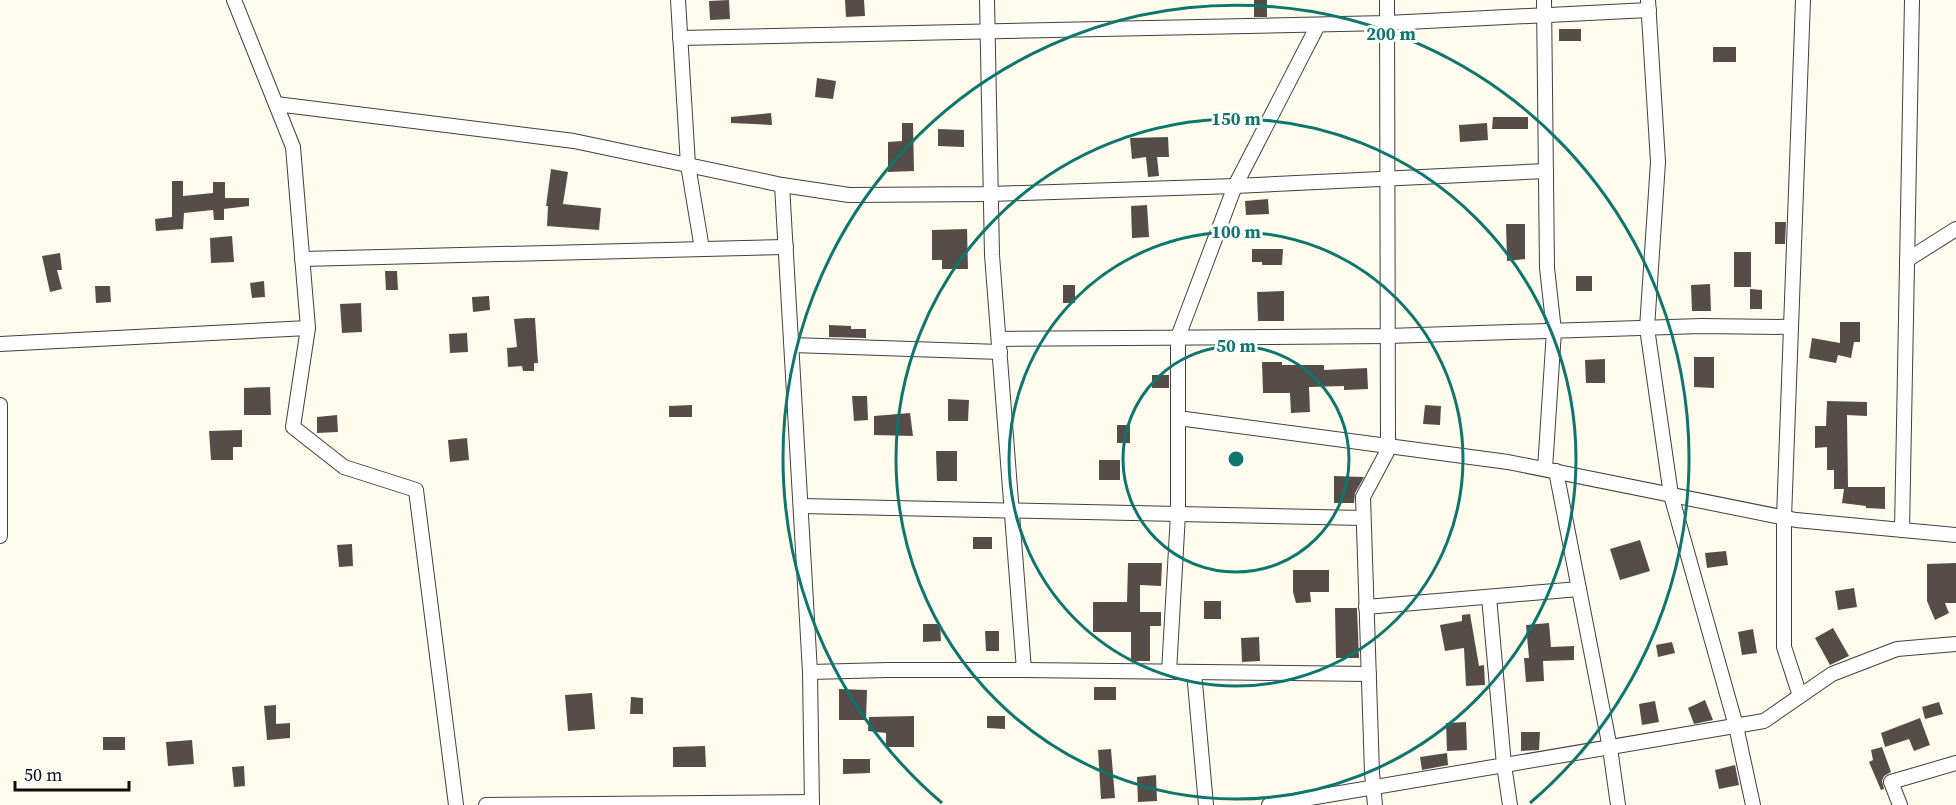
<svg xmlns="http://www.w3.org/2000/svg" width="1956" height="805" viewBox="0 0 1956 805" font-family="'Source Serif 4',serif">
	<rect width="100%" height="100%" fill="#fffbed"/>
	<g fill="#564d49">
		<path d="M729,0L730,19L710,20L709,1Z"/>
		<path d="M845,0H864L865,16L846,17Z"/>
		<rect x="1254" y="0" width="13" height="17"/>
		<rect x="1559" y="29" width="22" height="12"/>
		<rect x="1713" y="47" width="23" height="15"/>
		<path d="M817,78L836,81L833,99L815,97Z"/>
		<path d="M771,113L772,125L731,123V117Z"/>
		<path d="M1493,117H1528V129H1492Z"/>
		<path d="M902,123H913L914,171L888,172V142L902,141Z"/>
		<path d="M1487,123L1488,140L1460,142L1459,125Z"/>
		<path d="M938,129L964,130V147L938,146Z"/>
		<path d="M1168,137L1169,157H1157L1159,176L1148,177L1146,157L1132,159L1130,138Z"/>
		<path d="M551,169L568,172L563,204L601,208L599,230L547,226L548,206H546Z"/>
		<path d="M172,181H183V196L213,193V182H225V198H249V206L224,209V220H214L213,210L184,213L183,229L156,231L155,219L172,217Z"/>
		<path d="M1268,199L1269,214L1246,215L1245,201Z"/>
		<path d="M1147,205L1149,237L1132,238L1131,206Z"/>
		<path d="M1775,222H1786L1785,244H1775Z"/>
		<path d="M1506,224H1525V259L1507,261Z"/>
		<path d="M967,229L968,269H942V260H932V230Z"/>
		<path d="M232,236L234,262L211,263L210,238Z"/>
		<path d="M1252,249H1283L1282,265H1262V262H1252Z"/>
		<rect x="1734" y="252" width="17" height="35"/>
		<path d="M60,253L62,270H57L62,289L50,292L42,256Z"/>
		<path d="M385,271H397L398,290H386Z"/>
		<rect x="1576" y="276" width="16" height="15"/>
		<path d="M264,281L265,297L252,298L250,283Z"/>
		<path d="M1710,284L1711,311H1692L1691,285Z"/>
		<rect x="1063" y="285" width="12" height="18"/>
		<path d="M95,286H110L111,302L96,303Z"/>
		<path d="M1750,289L1762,290V309H1750Z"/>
		<path d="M1284,291V321H1258L1257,292Z"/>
		<path d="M489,296L490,310L473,312L472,297Z"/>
		<path d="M361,303L362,332L342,333L340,304Z"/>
		<path d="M527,318H535L538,363H534V371H523L522,366L508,367L507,348L517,347L514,319Z"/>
		<path d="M1840,322H1860V342H1854L1851,358L1838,355L1836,363L1809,358L1812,338L1840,343Z"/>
		<path d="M829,325L851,326V329H866V338L829,337Z"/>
		<path d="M467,333L468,352L450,353L449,334Z"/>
		<path d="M1694,357H1714V388L1694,387Z"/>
		<path d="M1605,359V383H1586L1585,360Z"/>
		<path d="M1262,362H1282V365H1324V370L1367,368L1368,389L1344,390V386L1309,387L1310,412L1291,413L1290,393H1263Z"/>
		<rect x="1152" y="375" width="17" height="13"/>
		<path d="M270,387L271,415H244V388Z"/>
		<path d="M852,396H867L868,420L854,421Z"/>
		<path d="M948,399L969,400L968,421H948Z"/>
		<path d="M1827,401L1867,402V416L1847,415L1848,487H1885V509L1866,508V506L1842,503L1844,489H1834V470H1827V447L1815,448V426H1826Z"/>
		<path d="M692,405V417H669V406Z"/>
		<path d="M1425,405L1441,406L1440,425L1423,424Z"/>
		<path d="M910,413L913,436L874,435V416Z"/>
		<path d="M337,415L338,432L317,433V417Z"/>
		<rect x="1117" y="425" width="13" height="18"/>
		<path d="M242,430V447H233V460H211L209,431Z"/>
		<path d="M467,438L469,460L450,462L448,440Z"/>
		<path d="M936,451H957V481H937Z"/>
		<rect x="1099" y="460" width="21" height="20"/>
		<path d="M1334,476L1364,477L1355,493L1354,503H1334Z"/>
		<rect x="973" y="537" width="19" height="12"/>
		<path d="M1640,540L1650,571L1620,580L1610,549Z"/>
		<path d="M352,544L353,566L339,567L337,545Z"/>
		<path d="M1726,551L1728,565L1707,568L1705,553Z"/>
		<path d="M1128,563H1162L1161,586L1140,585V612H1161V626H1150V661H1131V632H1093V602H1127Z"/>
		<path d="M1956,563V603H1945L1949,613L1935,620L1927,601V564Z"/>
		<path d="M1293,570H1329V592H1310L1311,602L1296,603L1293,592Z"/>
		<path d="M1854,588L1857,607L1838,610L1835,591Z"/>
		<rect x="1204" y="601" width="17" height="18"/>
		<path d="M1335,608H1357L1359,658H1336Z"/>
		<path d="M1470,614L1479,666L1484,665L1485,685L1466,686L1464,648L1445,651L1440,625L1462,621V615Z"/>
		<path d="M1549,623L1551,647L1574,646V660L1543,661L1544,681L1526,682L1524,658H1529L1526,625Z"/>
		<path d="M923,624H940L941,641L923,642Z"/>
		<path d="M1833,628L1849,656L1830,665L1815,638Z"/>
		<path d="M1753,629L1757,653L1742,655L1738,632Z"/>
		<path d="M985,631H999V651H986Z"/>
		<path d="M1259,637L1260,661L1242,662L1241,638Z"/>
		<path d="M1672,642L1675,653L1658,657L1656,645Z"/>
		<rect x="1094" y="687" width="22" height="13"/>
		<path d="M839,689L867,690L866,720H839Z"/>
		<path d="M592,693L595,729L568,731L565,695Z"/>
		<path d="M631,697L643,698V714H630Z"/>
		<path d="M1705,700L1713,720L1694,724L1688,708Z"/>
		<path d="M1655,701L1659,722L1642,725L1639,704Z"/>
		<path d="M1939,702L1943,714L1925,719L1922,707Z"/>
		<path d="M276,705V724L290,723V738L267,740L264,706Z"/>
		<path d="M914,716V747H886V733L868,731L869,717Z"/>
		<path d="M987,716H1005V729L987,728Z"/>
		<path d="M1920,718L1930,745L1914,751L1909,739L1885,747L1881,733Z"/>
		<path d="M1466,722L1467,750L1447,751L1446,723Z"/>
		<path d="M1521,732H1540L1539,750L1521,751Z"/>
		<rect x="103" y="737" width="22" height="13"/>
		<path d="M192,740L194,764L168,766L166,742Z"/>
		<path d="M705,746L706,767H673V747Z"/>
		<path d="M1882,747L1891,772L1884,776L1882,781L1884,789L1881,790L1869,762L1873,760L1871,750Z"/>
		<path d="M1111,749L1115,798L1101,799L1098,750Z"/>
		<path d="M1447,753L1448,765L1422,770L1420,757Z"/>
		<path d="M843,759H870V773L843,774Z"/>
		<path d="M1735,765L1739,785L1719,789L1715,770Z"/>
		<path d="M244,766L245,786L234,787L232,767Z"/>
		<path d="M1156,775L1157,801L1138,802L1137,777Z"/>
	</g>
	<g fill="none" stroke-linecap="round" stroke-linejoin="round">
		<defs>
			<g id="minor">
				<path d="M234,0L293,147L308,328L293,427L344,467L416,490L456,805"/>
				<path d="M678,0L688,165L702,249"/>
				<path d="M1544,0L1547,268L1554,331L1545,469"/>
				<path d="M1648,0L1658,162L1647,328L1671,495L1736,726L1753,805"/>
				<path d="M680,38L1387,23L1649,10"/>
				<path d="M276,104L574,141L782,185L810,672L812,805"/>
				<path d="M782,185L849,195L991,194L1235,186L1546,171"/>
				<path d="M302,259L786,247"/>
				<path d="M1907,260L1956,229"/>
				<path d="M999,339L1388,336L1701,326L1791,327"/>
				<path d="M0,344L308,328"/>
				<path d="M792,345L1000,352"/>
				<path d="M0,405V536"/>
				<path d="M1178,418L1508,462L1796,520L1956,535"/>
				<path d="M1556,471L1610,748L1618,805"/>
				<path d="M801,506L1363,518"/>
				<path d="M1902,530L1912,0"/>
				<path d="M1489,597L1504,765L1510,805"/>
				<path d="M1366,607L1579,589"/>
				<path d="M1024,670L1369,674"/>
				<path d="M810,672L888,670H1024L992,255L987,0"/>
				<path d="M1169,672L1178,514V337L1235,186L1318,25"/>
				<path d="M1194,672L1206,805"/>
				<path d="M1800,696L1784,647V518L1803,0"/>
				<path d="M486,805L812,802"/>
				<path d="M1269,805L1764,721L1832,674L1897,649L1956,644"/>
				<path d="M1375,805L1372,773L1363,497L1388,450L1387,0"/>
				<path d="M1900,805L1891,782L1956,763"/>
			</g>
		</defs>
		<use href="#minor" stroke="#404040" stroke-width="16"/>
		<use href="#minor" stroke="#fff" stroke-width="14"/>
	</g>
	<g fill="none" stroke="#0f766e" stroke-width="3">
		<circle cx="1236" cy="459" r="113"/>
		<circle cx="1236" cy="459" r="227"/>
		<circle cx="1236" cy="459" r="340"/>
		<path d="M942 803A453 453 0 1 1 1530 803"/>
	</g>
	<circle cx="1236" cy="459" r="9" fill="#0f766e" stroke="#fff" stroke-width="3"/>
	<g font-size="18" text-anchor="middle" font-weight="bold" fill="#0f766e" stroke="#fff" stroke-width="6" stroke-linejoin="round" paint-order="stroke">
		<text x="1391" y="40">200 m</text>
		<text x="1236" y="125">150 m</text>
		<text x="1236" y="238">100 m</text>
		<text x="1236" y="352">50 m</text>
	</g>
	<path d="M15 781v9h114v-9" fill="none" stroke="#0d0d0d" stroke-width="3"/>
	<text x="24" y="781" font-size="18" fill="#0d0d0d" stroke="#ffffff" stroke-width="4.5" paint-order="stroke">50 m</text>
</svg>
